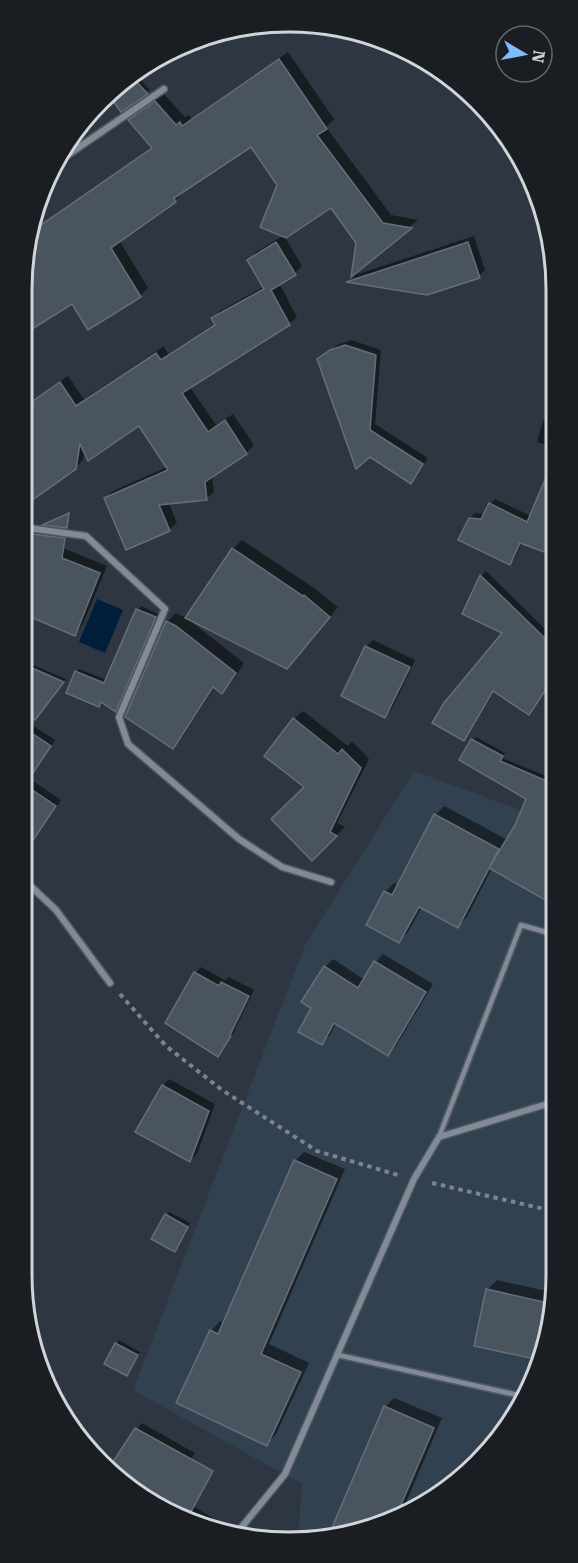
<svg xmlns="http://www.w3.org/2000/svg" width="578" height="1563" viewBox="0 0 578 1563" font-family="'Roboto Serif',serif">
	<rect width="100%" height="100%" fill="#2e3741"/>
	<path fill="#32414f" d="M414,771L556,823L557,1274L548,1344L502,1437L438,1497L342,1537L298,1538L302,1484L133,1390L305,945Z"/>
	<path fill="#001d3a" d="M97,599L123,610L105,653L79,642Z"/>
	<g fill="#0007">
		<path d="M288,52L334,119L326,127L391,215L418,220L353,273L358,242L332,206L285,237L302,266L295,273L279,283L297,317L289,324L190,387L216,425L233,414L254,445L246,453L212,476L214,492L206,499L169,503L177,523L169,530L105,498L113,491L167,467L139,424L85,450L83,460L75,468L21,506V413L25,408L32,400L68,376L84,399L164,346L168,354L216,323L213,318L220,311L265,286L249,260L256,252L284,235L279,185L251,145L182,191L183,192L175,201L119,240L148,288L140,296L72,302L21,334V289L28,236L37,227L153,147L130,120L138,112L164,94L185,117L189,115L191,119Z"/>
		<path d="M136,74L150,90L122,110L112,95Z"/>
		<path d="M474,236L485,270L479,276L427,293L350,281L355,275Z"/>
		<path d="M555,259V284L551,286L544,265L547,262Z"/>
		<path d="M351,340L381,350L375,424L428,458L416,476L411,482L370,456L318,360L337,345Z"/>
		<path d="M548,416L555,418V447L537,442L543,421Z"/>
		<path d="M555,460V555L522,542L515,558L510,563L470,519L475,513L485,514L490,504L495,499L531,516Z"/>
		<path d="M242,540L314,588L338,607L296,658L287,667L189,619V620L244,663L231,683L222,692L215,687L181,738L172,747L167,622L176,613L186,618L233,549Z"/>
		<path d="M63,548L107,566L82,626L74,634L27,615L21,630V557Z"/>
		<path d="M486,571L545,629L555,611L556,693L548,686L534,708L529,713L495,690L469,734L464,739L504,632L481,576Z"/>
		<path d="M141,606L158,614L118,707L115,710L102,701L98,705L76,672L79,669L107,680L138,609Z"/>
		<path d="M373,640L415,660L392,709L385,716L343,695L367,646Z"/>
		<path d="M31,664L66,679L38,715L21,706V684L28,667Z"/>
		<path d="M303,711L348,746L352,741L369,759L337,823L345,827L312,859L306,787L294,719Z"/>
		<path d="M32,725L55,740L30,779L61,800L30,845L25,850L21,848V739Z"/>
		<path d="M476,737L505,753L502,758L556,780V893L553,898L492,868L467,917L458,926L422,907L408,932L399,941L385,892L394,883L399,885L435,815L444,806L508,840L516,826L528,798L473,740Z"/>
		<path d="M21,936L30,941L21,955Z"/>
		<path d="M383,954L433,984L396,1046L388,1054L336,1023L330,1035L322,1043L313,1008L325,967L333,959L365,980L376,962Z"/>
		<path d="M201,967L225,980L229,977L254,990L235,1029H236L224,1049L218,1055L195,973Z"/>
		<path d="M169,1079L215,1104L197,1154L190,1160L163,1086Z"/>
		<path d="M304,1152L345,1169L269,1344L309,1363L276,1434L267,1444L211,1331L220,1321L224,1323L295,1161Z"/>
		<path d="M169,1212L190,1223L177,1247L174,1250L166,1215Z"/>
		<path d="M497,1280L555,1293L548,1344L487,1290Z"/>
		<path d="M119,1340L140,1352L127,1374L106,1363Z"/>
		<path d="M394,1398L442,1418L402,1512L342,1537H329L385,1407Z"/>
		<path d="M142,1423L195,1453L164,1495L137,1429Z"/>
		<path d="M195,1507L224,1525L222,1529L188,1517L189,1512Z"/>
	</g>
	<g fill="#49545e" stroke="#646f7a" stroke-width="1.5">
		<path d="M279,59L327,129L317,135L383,223L412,228L351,277L356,243L331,208L286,238L260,227L277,185L251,147L174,198L176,202L111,248L141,297L88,330L72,304L21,336V289L28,234L152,148L128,120L155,101L176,125L180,122L182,126Z"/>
		<path d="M132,77L148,94L121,112L110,97Z"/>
		<path d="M276,242L296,275L271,290L290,325L182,393L208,432L225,420L247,454L205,482L207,500L159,505L170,531L126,550L104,498L168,470L139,426L88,461L80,444L76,469L21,508V409L60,382L76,406L156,353L161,360L215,325L211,318L264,289L247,260Z"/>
		<path d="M468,242L480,278L427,295L346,282Z"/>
		<path d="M345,345L376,355L370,430L423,464L411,484L370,457L356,469L317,359L330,350Z"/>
		<path d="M555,456V556L520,543L510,565L458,540L469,518L481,519L489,503L527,522Z"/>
		<path d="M69,513L67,528L42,525Z"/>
		<path d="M23,533L65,538L62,558L100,573L75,636L21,613V534Z"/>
		<path d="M232,548L303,596L304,595L330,617L287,669L185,618Z"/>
		<path d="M480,575L556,649V674L529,715L493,691L464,741L432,723L444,703L502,633L462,614Z"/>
		<path d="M136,609L156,617L116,712L101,702L99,707L66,693L75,671L104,683Z"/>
		<path d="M166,621L176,626L236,673L222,694L213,687L173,749L125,717Z"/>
		<path d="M365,646L410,667L385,718L341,696Z"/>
		<path d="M21,663L64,682L35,720L21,708Z"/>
		<path d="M293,718L338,754L342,749L361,768L330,832L337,836L312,861L271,819L304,787L264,756Z"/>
		<path d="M21,726L51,746L25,785L56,806L21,858Z"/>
		<path d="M471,739L503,756L500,761L556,785V906L489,868L515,825L526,799L459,760Z"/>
		<path d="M434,814L499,849L458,928L419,907L399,943L366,925L384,891L392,895Z"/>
		<path d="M374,961L426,992L388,1056L334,1023L322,1045L298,1032L311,1008L301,1002L324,966L358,988Z"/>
		<path d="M194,972L219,986L221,982L249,996L230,1035L231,1036L218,1057L165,1023Z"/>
		<path d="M162,1085L209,1111L190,1162L135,1132Z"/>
		<path d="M294,1160L337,1179L261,1354L301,1372L267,1446L176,1403L210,1330L218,1334Z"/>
		<path d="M165,1214L188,1227L175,1252L151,1239Z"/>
		<path d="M486,1289L553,1304L548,1344L540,1360L474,1346Z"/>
		<path d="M115,1343L138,1355L127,1376L104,1364Z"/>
		<path d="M384,1406L434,1428L397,1514L342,1537H328Z"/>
		<path d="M135,1428L213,1471L188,1517L155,1506L144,1497L146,1494L109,1468Z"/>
	</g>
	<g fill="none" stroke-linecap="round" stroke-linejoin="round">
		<defs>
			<g id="service">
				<path d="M439,1137L521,925L556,935"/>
				<path d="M338,1355L522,1396"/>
			</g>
			<g id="minor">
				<path d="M59,161L164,89"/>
				<path d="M21,527L86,536L165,609L119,717L128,744L239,839L282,867L331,882"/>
				<path d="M21,877L56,910L110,983"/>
				<path d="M239,1535L241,1528L285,1474L414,1179L439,1137L557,1101"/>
			</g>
		</defs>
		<use href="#service" stroke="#4e565e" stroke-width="8"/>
		<use href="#minor" stroke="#4e565e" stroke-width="9"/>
		<g stroke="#7c838b" stroke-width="4" stroke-dasharray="4.5 4.5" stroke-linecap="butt">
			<path d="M120,994L166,1046L222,1090L317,1151L398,1175"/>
			<path d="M432,1183L557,1212"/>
		</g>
		<use href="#service" stroke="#808b97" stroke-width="4.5"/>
		<use href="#minor" stroke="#808b97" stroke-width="6"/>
	</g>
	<path d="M0 0H578V1563H0ZM289 32H289A257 257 0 0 1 546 289V1275A257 257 0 0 1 289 1532H289A257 257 0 0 1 32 1275V289A257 257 0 0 1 289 32Z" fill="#1a1e23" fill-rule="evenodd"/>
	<path fill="none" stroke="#cfd5db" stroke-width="3" d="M289 32H289A257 257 0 0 1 546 289V1275A257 257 0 0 1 289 1532H289A257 257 0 0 1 32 1275V289A257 257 0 0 1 289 32Z"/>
	<g transform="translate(524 54) rotate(100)"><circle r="28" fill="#1a1e23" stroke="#62676d" stroke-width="1.5"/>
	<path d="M0-4.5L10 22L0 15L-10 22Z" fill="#7ebdf9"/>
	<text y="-9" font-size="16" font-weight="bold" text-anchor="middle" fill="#cfd5db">N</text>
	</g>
</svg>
